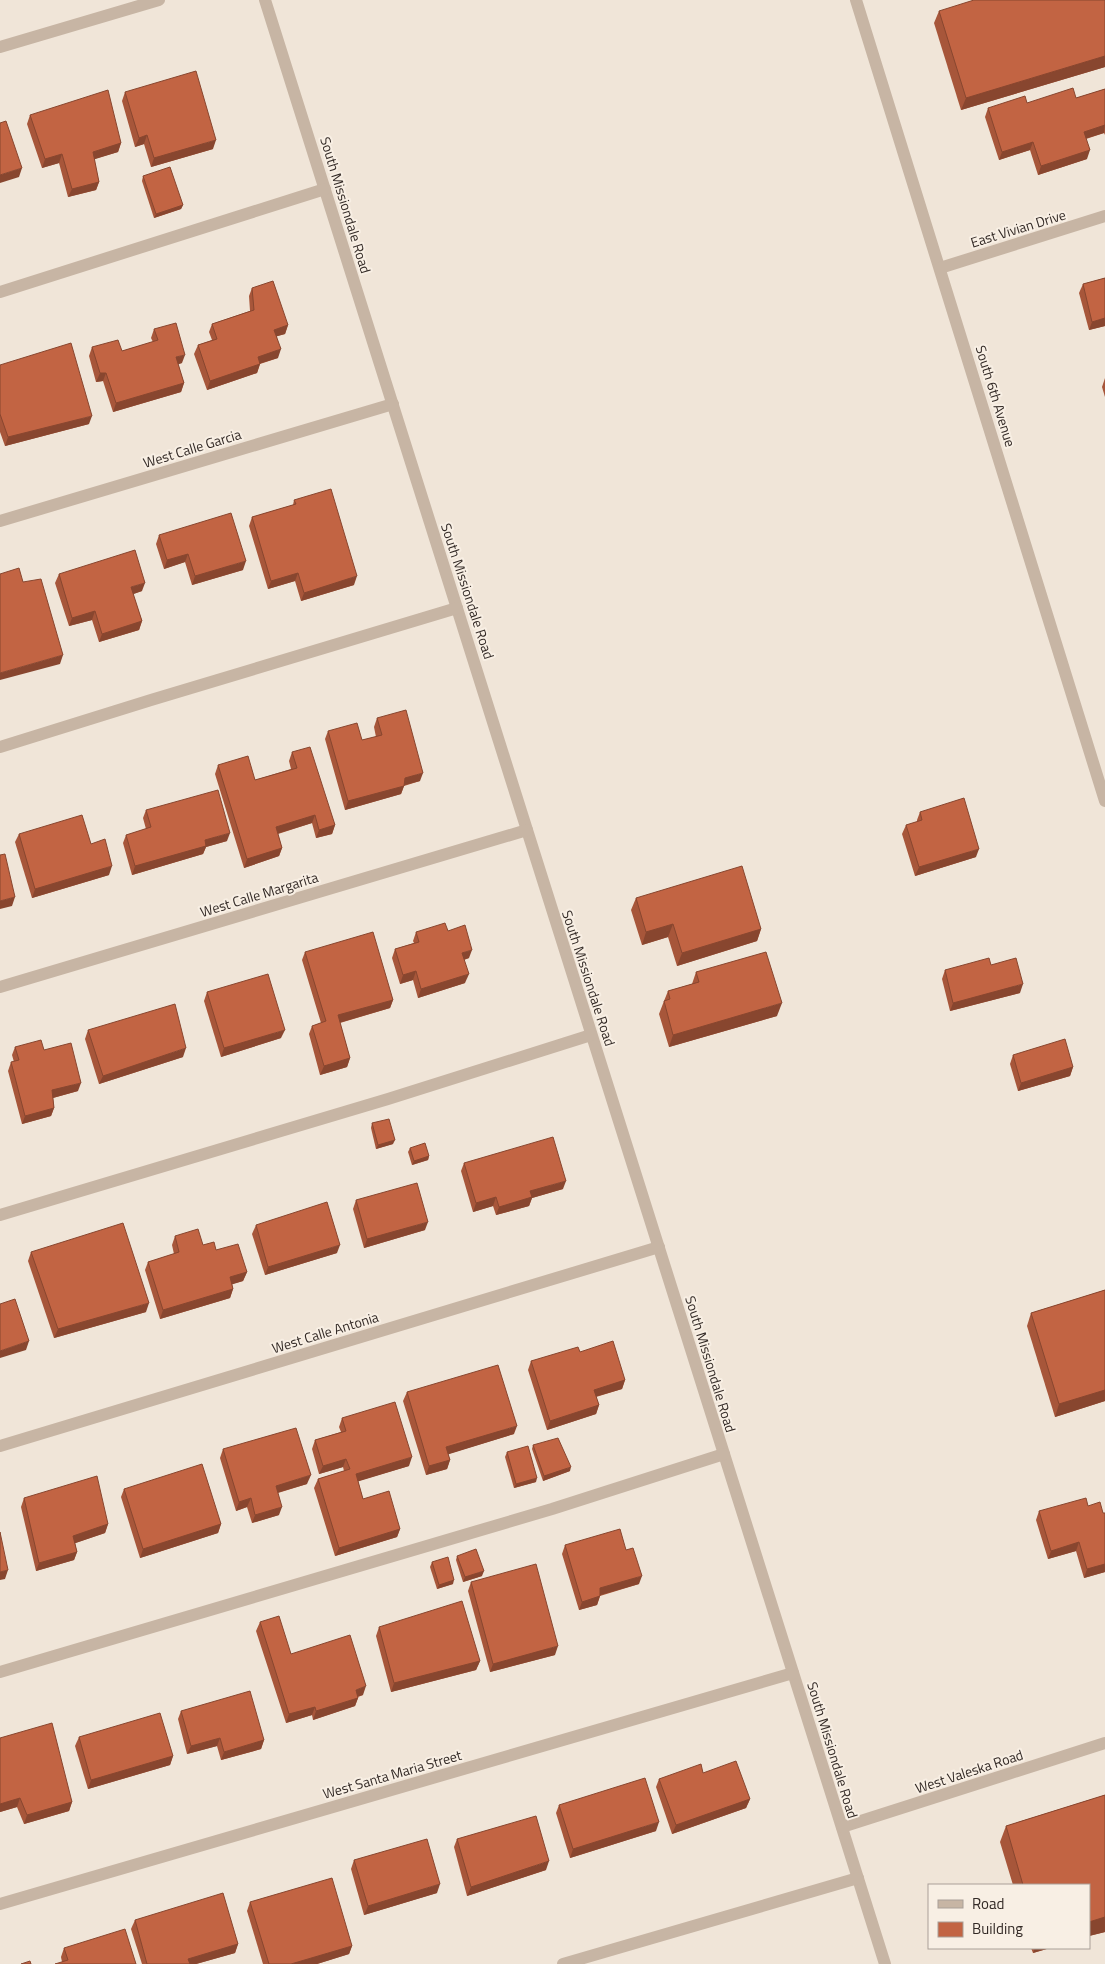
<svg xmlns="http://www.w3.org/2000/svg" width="1105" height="1964" viewBox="0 0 1105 1964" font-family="'Titillium Web',sans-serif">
	<rect width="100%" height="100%" fill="#f0e5d8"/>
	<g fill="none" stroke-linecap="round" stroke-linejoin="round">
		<g stroke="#c7b5a4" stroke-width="12">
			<path d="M265,0L885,1964"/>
			<path d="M856,0L1105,801"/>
			<path d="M0,47L159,0"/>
			<path d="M940,268L1105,216"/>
			<path d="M0,292L325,189"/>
			<path d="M0,521L393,404"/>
			<path d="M0,747L151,700L457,608"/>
			<path d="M0,987L527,830"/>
			<path d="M0,1215L388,1099L591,1035"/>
			<path d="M0,1446L659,1247"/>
			<path d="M0,1672L552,1509L724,1454"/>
			<path d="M842,1827L1105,1743"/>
			<path d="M0,1904L793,1673"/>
			<path d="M563,1964L858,1878"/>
		</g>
	</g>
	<g fill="#a7563a">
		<path d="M1105,0V67L961,110L934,23L939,11Z"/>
		<path d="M1105,89V135L1104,133L1086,139L1087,159L1038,175L1030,150L999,160L985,117L988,108L1027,103L1076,98Z"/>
		<path d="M125,92L213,149L151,167L144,144L135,147L122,101Z"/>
		<path d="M30,115L121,143L118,152L94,159L99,182L96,190L68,197L59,163L42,168L27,124Z"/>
		<path d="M143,176L183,205L181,209L154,218L142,181Z"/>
		<path d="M1105,278V326L1089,330L1079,293L1083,284Z"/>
		<path d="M252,288L288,325L285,334L277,336L278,358L260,364L257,373L207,390L194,354L198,345L212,340L209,332L212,324L250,311L249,296Z"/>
		<path d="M154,329L182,363L178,364L184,383L181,392L113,412L103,381L96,382L89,356L92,347L122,351L153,342L151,338Z"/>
		<path d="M0,365L89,424L5,446L0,432Z"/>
		<path d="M1105,378V397L1102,387Z"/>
		<path d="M294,500L354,585L301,601L295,581L268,589L249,526L252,517L293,505Z"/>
		<path d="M159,535L243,570L192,585L185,562L164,569L156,544Z"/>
		<path d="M59,574L142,591L133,594L142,621L139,630L99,642L92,620L69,626L55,583Z"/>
		<path d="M377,718L420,781L404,786L401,794L345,810L325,739L328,731L362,740L376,737L374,727Z"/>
		<path d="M292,752L335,825L332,834L316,838L312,823L278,834L282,848L279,856L244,868L215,774L218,765L255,780L291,769L289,761Z"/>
		<path d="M146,810L227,841L206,847L203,854L132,875L123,843L126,835L146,829L143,818Z"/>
		<path d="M920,812L976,857L915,876L902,834L906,825L917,822V820Z"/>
		<path d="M19,834L91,844L109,875L32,898L15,842Z"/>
		<path d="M636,898L761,929L757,941L677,966L668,937L642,945L631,910Z"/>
		<path d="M448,931L469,958L464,960L465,983L418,998L413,980L400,984L392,958L395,949L414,943L413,941L416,932Z"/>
		<path d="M305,952L393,1000L390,1008L340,1023L350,1058L347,1067L320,1075L309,1034L312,1026L321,1023L302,960Z"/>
		<path d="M991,965L1020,993L950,1011L942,979L945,970Z"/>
		<path d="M696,972L777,1016L669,1047L659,1014L664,1001L668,991L692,984Z"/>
		<path d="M207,992L281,1038L221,1057L204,1001Z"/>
		<path d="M88,1030L183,1057L99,1084L85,1039Z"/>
		<path d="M15,1047L44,1050L78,1091L53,1098L54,1108L51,1116L22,1124L8,1071L11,1062H14L12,1055Z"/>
		<path d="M1013,1055L1073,1067L1070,1076L1018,1091L1010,1064Z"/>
		<path d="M372,1123L393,1144L376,1149L371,1128Z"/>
		<path d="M410,1148L429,1156L428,1160L412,1165L408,1152Z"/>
		<path d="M464,1163L563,1189L532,1198L529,1206L496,1215L493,1206L473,1212L461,1171Z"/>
		<path d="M356,1200L425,1230L364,1248L353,1209Z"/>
		<path d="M256,1225L337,1253L265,1275L252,1234Z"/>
		<path d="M175,1236L216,1250L247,1272L243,1281L232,1284L233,1289L230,1298L160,1319L145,1270L148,1262L174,1254L172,1245Z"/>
		<path d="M31,1252L146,1312L54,1338L28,1261Z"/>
		<path d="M1105,1290V1401L1055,1417L1027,1326L1031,1313Z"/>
		<path d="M580,1352L625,1380L622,1389L596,1397L599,1405L596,1414L547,1430L528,1370L531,1361Z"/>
		<path d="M407,1392L514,1434L448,1454L450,1460L447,1469L426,1475L403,1401Z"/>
		<path d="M342,1418L409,1466L358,1481L363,1499L400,1529L397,1537L335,1556L314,1488L318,1479L344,1471L343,1467L319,1474L312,1449L315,1440L341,1432L339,1427Z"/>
		<path d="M533,1445L570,1471L543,1481L532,1449Z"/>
		<path d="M223,1449L307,1484L278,1493L279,1515L252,1523L247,1507L236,1511L220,1458Z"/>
		<path d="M507,1452L536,1482L514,1488L505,1457Z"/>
		<path d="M124,1489L221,1524L218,1533L140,1558L121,1497Z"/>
		<path d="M24,1498L108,1524L105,1533L75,1543L77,1552L74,1560L36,1571L21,1507Z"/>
		<path d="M1088,1506L1103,1513H1105V1572L1084,1578L1076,1551L1048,1559L1036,1520L1039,1511Z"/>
		<path d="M565,1545L626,1550L639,1584L600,1596L597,1605L579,1610L562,1554Z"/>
		<path d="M457,1556L482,1576L463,1582L456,1560Z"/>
		<path d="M432,1562L453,1584L437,1589L430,1567Z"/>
		<path d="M471,1582L555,1655L490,1672L468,1591Z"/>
		<path d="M260,1622L291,1654L363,1695L358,1697V1698L355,1706L313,1720L312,1715L286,1723L256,1631Z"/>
		<path d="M379,1627L480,1661L476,1670L391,1692L376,1636Z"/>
		<path d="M181,1711L264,1740L261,1749L221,1760L217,1746L187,1754L178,1719Z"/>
		<path d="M79,1737L173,1756L170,1765L88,1789L75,1746Z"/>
		<path d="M0,1738L72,1802L69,1811L24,1824L17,1807L0,1812Z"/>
		<path d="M659,1779L750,1799L746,1808L672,1834L656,1787Z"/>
		<path d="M1105,1795V1932L1089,1936V1885H1013L1000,1842L1006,1826Z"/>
		<path d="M559,1805L656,1831L570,1858L556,1813Z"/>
		<path d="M457,1839L546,1870L467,1896L454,1847Z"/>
		<path d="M354,1860L437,1893L364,1915L351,1869Z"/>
		<path d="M250,1902L352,1946L349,1954L317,1964H263L247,1911Z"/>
		<path d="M135,1920L238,1944L235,1953L196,1964H142L131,1929Z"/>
		<path d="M64,1948L136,1964L62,1962L61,1957Z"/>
		<path d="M1031,1948H1050L1033,1953Z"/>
	</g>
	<g fill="#88462f">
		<path d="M1105,56V67L961,110L966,98Z"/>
		<path d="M1105,125L1104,133L1081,140L1084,132Z"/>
		<path d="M147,135L144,144L135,147L139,138Z"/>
		<path d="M216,140L213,149L151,167L154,158Z"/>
		<path d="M1033,142L1030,150L999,160L1002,152Z"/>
		<path d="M121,143L118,152L89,161L93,152Z"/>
		<path d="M1090,150L1087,159L1038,175L1041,166Z"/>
		<path d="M62,154L59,163L42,168L45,159Z"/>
		<path d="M22,168L19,177L0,183V175Z"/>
		<path d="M99,182L96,190L68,197L72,189Z"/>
		<path d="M183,205L181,209L154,218L156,214Z"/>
		<path d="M1105,318V326L1089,330L1092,322Z"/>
		<path d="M288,325L285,334L271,338L274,330Z"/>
		<path d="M281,349L278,358L255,365L258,357Z"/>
		<path d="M185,355L182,363L173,366L176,357Z"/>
		<path d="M260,364L257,373L207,390L210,381Z"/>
		<path d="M100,373H106L103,381L96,382Z"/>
		<path d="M184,383L181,392L113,412L116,403Z"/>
		<path d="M92,416L89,424L5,446L8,437Z"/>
		<path d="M188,554L185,562L164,569L167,560Z"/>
		<path d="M246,561L243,570L192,585L195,576Z"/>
		<path d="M298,573L295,581L268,589L271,581Z"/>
		<path d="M357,576L354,585L301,601L304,593Z"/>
		<path d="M145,583L142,591L128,596L131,587Z"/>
		<path d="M95,611L92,620L69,626L72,618Z"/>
		<path d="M142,621L139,630L99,642L102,634Z"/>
		<path d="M63,655L60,664L0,680V673Z"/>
		<path d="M423,773L420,781L401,786L405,778Z"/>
		<path d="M404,786L401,794L345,810L348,801Z"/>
		<path d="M315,815L312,823L273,835L276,827Z"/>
		<path d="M335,825L332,834L316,838L319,830Z"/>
		<path d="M230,833L227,841L206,847L203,854L132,875L135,866L205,840Z"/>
		<path d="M282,848L279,856L244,868L247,859Z"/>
		<path d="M979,849L976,857L915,876L919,867Z"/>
		<path d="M112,866L109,875L32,898L35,889Z"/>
		<path d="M15,897L12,906L0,909V901Z"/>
		<path d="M673,924L668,937L642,945L646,932Z"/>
		<path d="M761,929L757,941L677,966L682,953Z"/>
		<path d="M472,950L469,958L459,961L462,953Z"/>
		<path d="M416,971L413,980L400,984L403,975Z"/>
		<path d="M469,974L465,983L418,998L421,989Z"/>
		<path d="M1023,984L1020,993L950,1011L953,1003Z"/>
		<path d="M393,1000L390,1008L335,1024L338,1015Z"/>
		<path d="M782,1003L777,1016L669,1047L673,1035Z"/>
		<path d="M285,1030L281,1038L221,1057L224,1048Z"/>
		<path d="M186,1048L183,1057L99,1084L103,1076Z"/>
		<path d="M350,1058L347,1067L320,1075L324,1066Z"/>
		<path d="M1073,1067L1070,1076L1018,1091L1021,1083Z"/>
		<path d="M81,1083L78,1091L49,1099L52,1090Z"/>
		<path d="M54,1108L51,1116L22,1124L25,1116Z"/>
		<path d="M395,1140L393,1144L376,1149L378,1145Z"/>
		<path d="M429,1156L428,1160L412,1165L414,1161Z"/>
		<path d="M566,1181L563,1189L532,1198L529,1206L496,1215L499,1207L530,1191Z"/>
		<path d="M496,1197L493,1206L473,1212L476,1203Z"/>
		<path d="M428,1222L425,1230L364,1248L367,1239Z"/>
		<path d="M340,1245L337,1253L265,1275L268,1267Z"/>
		<path d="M247,1272L243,1281L227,1286L230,1277Z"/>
		<path d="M233,1289L230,1298L160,1319L163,1310Z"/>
		<path d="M149,1303L146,1312L54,1338L58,1329Z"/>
		<path d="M29,1341L26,1350L0,1358V1351Z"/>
		<path d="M625,1380L622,1389L591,1398L594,1390Z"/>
		<path d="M1105,1390V1401L1055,1417L1059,1404Z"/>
		<path d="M599,1405L596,1414L547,1430L550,1421Z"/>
		<path d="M517,1426L514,1434L443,1456L446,1447Z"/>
		<path d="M412,1457L409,1466L353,1483L356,1474Z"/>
		<path d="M346,1459L343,1467L319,1474L323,1466Z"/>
		<path d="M450,1460L447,1469L426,1475L429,1466Z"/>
		<path d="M571,1467L570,1471L543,1481L544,1476Z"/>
		<path d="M311,1475L307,1484L273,1494L276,1486Z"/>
		<path d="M537,1478L536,1482L514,1488L516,1484Z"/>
		<path d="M251,1498L247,1507L236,1511L239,1502Z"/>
		<path d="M282,1507L279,1515L252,1523L255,1515Z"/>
		<path d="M108,1524L105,1533L70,1545L73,1536Z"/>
		<path d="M221,1524L218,1533L140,1558L143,1549Z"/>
		<path d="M400,1529L397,1537L335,1556L339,1548Z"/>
		<path d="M1079,1542L1076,1551L1048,1559L1051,1551Z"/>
		<path d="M77,1552L74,1560L36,1571L39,1563Z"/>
		<path d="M1105,1564V1572L1084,1578L1087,1569Z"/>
		<path d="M8,1570L5,1579L0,1580V1572Z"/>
		<path d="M484,1571L482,1576L463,1582L465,1577Z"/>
		<path d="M642,1576L639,1584L597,1596L600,1588Z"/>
		<path d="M454,1580L453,1584L437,1589L439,1585Z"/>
		<path d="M600,1596L597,1605L579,1610L582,1602Z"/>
		<path d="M558,1646L555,1655L490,1672L493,1664Z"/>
		<path d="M480,1661L476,1670L391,1692L394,1683Z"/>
		<path d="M366,1686L363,1695L352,1698L356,1690Z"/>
		<path d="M358,1698L355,1706L313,1720L316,1711Z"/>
		<path d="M315,1707L312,1715L286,1723L289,1714Z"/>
		<path d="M220,1738L217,1746L187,1754L191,1746Z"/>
		<path d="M264,1740L261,1749L221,1760L224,1752Z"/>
		<path d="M173,1756L170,1765L88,1789L91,1780Z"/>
		<path d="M20,1798L17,1807L0,1812V1804Z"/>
		<path d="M750,1799L746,1808L672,1834L676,1825Z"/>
		<path d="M72,1802L69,1811L24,1824L27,1815Z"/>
		<path d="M659,1822L656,1831L570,1858L573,1849Z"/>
		<path d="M549,1861L546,1870L467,1896L471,1887Z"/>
		<path d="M440,1884L437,1893L364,1915L368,1906Z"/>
		<path d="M1105,1917V1932L1089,1936V1922Z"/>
		<path d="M238,1944L235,1953L196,1964H186L188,1959Z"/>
		<path d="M352,1946L349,1954L317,1964H291Z"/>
		<path d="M1035,1948H1050L1033,1953Z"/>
	</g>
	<g fill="#c26443" stroke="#88462f">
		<path d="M974,0H1105V56L966,98L939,11Z"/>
		<path d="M196,71L216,140L154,158L147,135L139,138L125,92Z"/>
		<path d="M1073,88L1076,98L1105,89V125L1084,132L1090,150L1041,166L1033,142L1002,152L988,108L1025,96L1027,103Z"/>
		<path d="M108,90L121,143L93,152L99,182L72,189L62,154L45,159L30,115Z"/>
		<path d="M6,121L22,168L0,175V123Z"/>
		<path d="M170,167L183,205L156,214L143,176Z"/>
		<path d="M1105,278V318L1092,322L1083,284Z"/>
		<path d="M273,281L288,325L274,330L281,349L258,357L260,364L210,381L198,345L217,339L212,324L254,310L252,288Z"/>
		<path d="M176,323L185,355L176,357L184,383L116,403L106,373H100L92,347L118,340L122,351L158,340L154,329Z"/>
		<path d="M71,343L92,416L8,437L0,414V365Z"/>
		<path d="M331,489L357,576L304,593L298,573L271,581L252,517L296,504L294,500Z"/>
		<path d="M231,513L246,561L195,576L188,554L167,560L159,535Z"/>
		<path d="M135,550L145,583L131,587L142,621L102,634L95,611L72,618L59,574Z"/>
		<path d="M19,568L23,582L41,579L63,655L0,673V574Z"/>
		<path d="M406,710L423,773L405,778L404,786L348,801L328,731L357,723L362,740L382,735L377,718Z"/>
		<path d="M310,747L335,825L319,830L315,815L276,827L282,848L247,859L218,765L248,756L255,780L297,768L292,752Z"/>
		<path d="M218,790L230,833L205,840L206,846L135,866L126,835L151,827L146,810Z"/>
		<path d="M964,798L979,849L919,867L906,825L922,820L920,812Z"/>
		<path d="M82,815L91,844L105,839L112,866L35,889L19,834Z"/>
		<path d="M5,854L15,897L0,901V855Z"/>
		<path d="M742,866L761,929L682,953L673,924L646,932L636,898Z"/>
		<path d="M445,923L448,931L465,925L472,950L462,953L469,974L421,989L416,971L403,975L395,949L419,942L416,932Z"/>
		<path d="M373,932L393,1000L338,1015L350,1058L324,1066L312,1026L326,1021L305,952Z"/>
		<path d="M766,952L782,1003L673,1035L664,1001L670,999L668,991L699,982L696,972Z"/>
		<path d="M989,958L991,965L1016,958L1023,984L953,1003L945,970Z"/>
		<path d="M268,974L285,1030L224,1048L207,992Z"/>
		<path d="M175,1004L186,1048L103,1076L88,1030Z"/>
		<path d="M1065,1039L1073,1067L1021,1083L1013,1055Z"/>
		<path d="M41,1040L44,1050L71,1043L81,1083L52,1090L54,1108L25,1116L11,1062L19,1060L15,1047Z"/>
		<path d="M389,1119L395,1140L378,1145L372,1123Z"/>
		<path d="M553,1137L566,1181L530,1191L532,1197L499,1207L496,1197L476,1203L464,1163Z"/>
		<path d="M425,1143L429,1156L414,1161L410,1148Z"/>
		<path d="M417,1183L428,1222L367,1239L356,1200Z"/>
		<path d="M327,1202L340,1245L268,1267L256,1225Z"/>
		<path d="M123,1223L149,1303L58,1329L31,1252Z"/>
		<path d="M198,1229L203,1245L214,1242L216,1250L238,1244L247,1272L230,1277L233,1289L163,1310L148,1262L179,1252L175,1236Z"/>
		<path d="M1105,1290V1390L1059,1404L1031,1313Z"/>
		<path d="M15,1299L29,1341L0,1351V1304Z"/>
		<path d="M613,1341L625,1380L594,1390L599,1405L550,1421L531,1361L578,1347L580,1352Z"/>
		<path d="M498,1365L517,1426L446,1447L450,1460L429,1466L407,1392Z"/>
		<path d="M395,1402L412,1457L356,1474L363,1499L389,1491L400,1529L339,1548L318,1479L350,1469L346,1459L323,1466L315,1440L346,1431L342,1418Z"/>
		<path d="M296,1428L311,1475L276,1486L282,1507L255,1515L251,1498L239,1502L223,1449Z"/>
		<path d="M558,1438L571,1467L544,1476L533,1445Z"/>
		<path d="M528,1446L537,1478L516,1484L507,1452Z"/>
		<path d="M202,1464L221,1524L143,1549L124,1489Z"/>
		<path d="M97,1476L108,1524L73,1536L77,1552L39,1563L24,1498Z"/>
		<path d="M1086,1498L1088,1506L1100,1502L1103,1513H1105V1564L1087,1569L1079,1542L1051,1551L1039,1511Z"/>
		<path d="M620,1529L626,1550L633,1548L642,1576L600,1588V1596L582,1602L565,1545Z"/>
		<path d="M0,1532L8,1570L0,1572Z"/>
		<path d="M476,1549L484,1571L465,1577L457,1556Z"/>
		<path d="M448,1557L454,1580L439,1585L432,1562Z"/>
		<path d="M536,1564L558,1646L493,1664L471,1582Z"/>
		<path d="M462,1601L480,1661L394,1683L379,1627Z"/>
		<path d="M279,1616L291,1654L350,1635L366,1686L356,1690L358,1698L316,1711L315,1707L289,1714L260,1622Z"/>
		<path d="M250,1691L264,1740L224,1752L220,1738L191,1746L181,1711Z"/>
		<path d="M160,1713L173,1756L91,1780L79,1737Z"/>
		<path d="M52,1723L72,1802L27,1815L20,1798L0,1804V1738Z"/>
		<path d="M736,1761L750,1799L676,1825L659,1779L701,1764L703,1773Z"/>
		<path d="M645,1778L659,1822L573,1849L559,1805Z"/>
		<path d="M1105,1795V1917L1089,1922V1885H1023L1006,1826Z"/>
		<path d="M536,1816L549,1861L471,1887L457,1839Z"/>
		<path d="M427,1839L440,1884L368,1906L354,1860Z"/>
		<path d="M332,1878L352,1946L291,1964H269L250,1902Z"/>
		<path d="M223,1893L238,1944L188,1959L190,1964H147L135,1920Z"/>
		<path d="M125,1929L136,1964H55L68,1960L64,1948Z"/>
		<path d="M30,1961L31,1964H21Z"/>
	</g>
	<g text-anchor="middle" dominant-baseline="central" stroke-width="4" stroke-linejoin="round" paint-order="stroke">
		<g font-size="14" fill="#332a26" stroke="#f8efe4">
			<text transform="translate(346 205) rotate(73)">South Missiondale Road</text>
			<text transform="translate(1018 228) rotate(-17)">East Vivian Drive</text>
			<text transform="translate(996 396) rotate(73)">South 6th Avenue</text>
			<text transform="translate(192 448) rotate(-17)">West Calle Garcia</text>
			<text transform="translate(468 591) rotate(72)">South Missiondale Road</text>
			<text transform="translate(259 894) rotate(-17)">West Calle Margarita</text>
			<text transform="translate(589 978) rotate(72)">South Missiondale Road</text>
			<text transform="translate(325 1332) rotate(-17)">West Calle Antonia</text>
			<text transform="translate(711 1364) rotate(73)">South Missiondale Road</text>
			<text transform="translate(833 1750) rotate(73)">South Missiondale Road</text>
			<text transform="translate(969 1771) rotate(-18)">West Valeska Road</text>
			<text transform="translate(392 1774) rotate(-16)">West Santa Maria Street</text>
		</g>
	</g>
	<rect x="928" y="1884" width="162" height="65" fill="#f8efe4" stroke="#a9a098"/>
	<rect x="938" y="1900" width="25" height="8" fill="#c7b5a4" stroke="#a9a098"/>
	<text x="972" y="1909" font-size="15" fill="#332a26">Road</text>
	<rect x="938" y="1922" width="25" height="15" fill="#c26443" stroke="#a9a098"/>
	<text x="972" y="1934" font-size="15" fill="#332a26">Building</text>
</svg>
